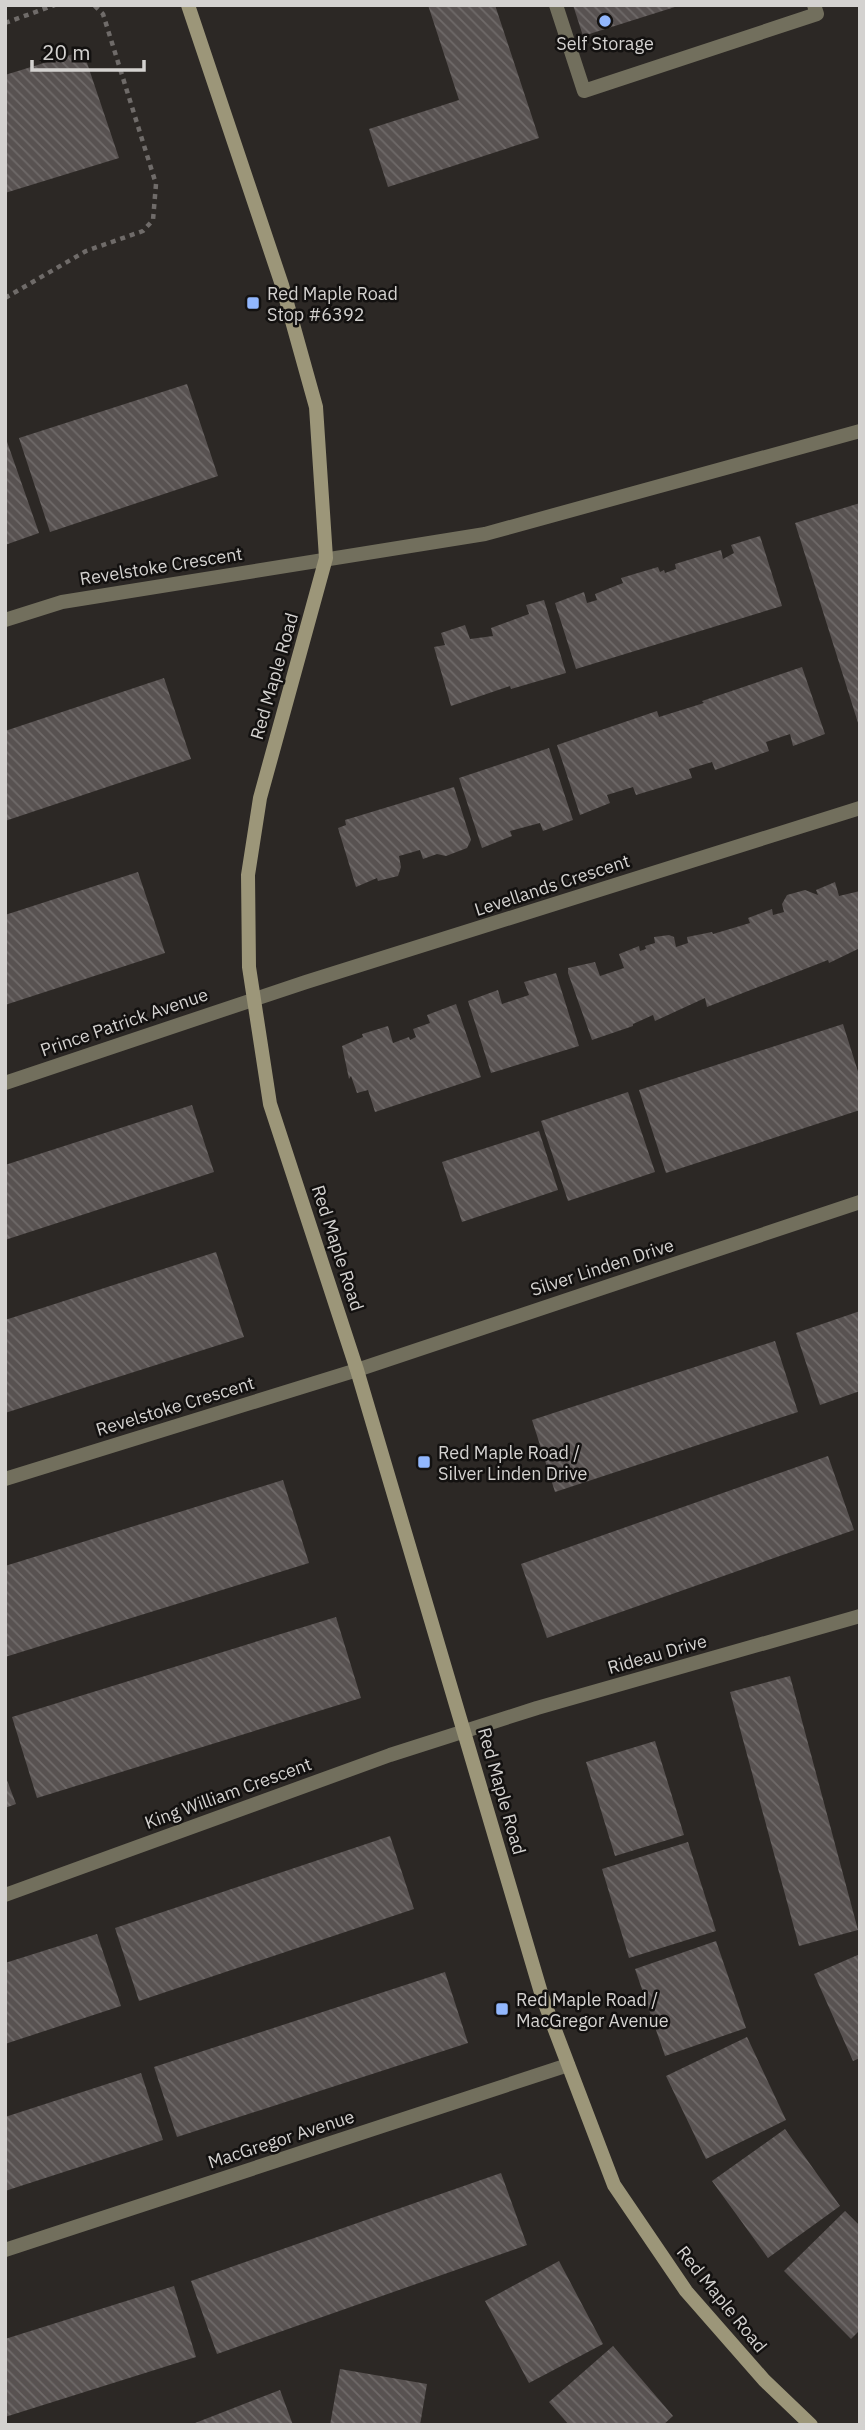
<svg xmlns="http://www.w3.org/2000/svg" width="865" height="2430" viewBox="0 0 865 2430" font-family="'IBM Plex Sans',sans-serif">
	<defs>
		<pattern id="building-back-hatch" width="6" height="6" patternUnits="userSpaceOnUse" patternTransform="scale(1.75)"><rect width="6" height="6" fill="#585251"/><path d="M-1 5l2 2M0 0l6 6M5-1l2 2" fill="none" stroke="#6f6a69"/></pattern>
	</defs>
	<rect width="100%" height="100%" fill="#2c2825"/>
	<g fill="url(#building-back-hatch)">
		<path d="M428,5H495L539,138L388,187L369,129L459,100Z"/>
		<path d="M573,5H678V6L583,36Z"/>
		<path d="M83,51L119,158L5,193V75Z"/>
		<path d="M187,384L218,476L50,532L19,438Z"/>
		<path d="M5,436L39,533L5,545Z"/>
		<path d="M860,503V726H859L795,523Z"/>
		<path d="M760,536L782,606L576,669L555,603L584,592L587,603L597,600L595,594L623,583L621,578L658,567L660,572L664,570L665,573L676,569L675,564L721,550L723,559L734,553L731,545Z"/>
		<path d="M544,600L566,673L511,689L510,686L451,706L434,647L445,645L441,633L465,625L470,639L493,636L491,628L529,614L526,605Z"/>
		<path d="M802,667L825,734L793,746L790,734L766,742L769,751L715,770L712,762L689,769L692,778L636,795L633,787L607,795L610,803L580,815L557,745L657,711L659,717L704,703L702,701Z"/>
		<path d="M164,678L191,759L5,821V731Z"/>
		<path d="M549,748L573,820L543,831L540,823L510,831L512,836L482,848L459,778Z"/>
		<path d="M454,787L471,840L467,848L446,856L437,854L423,859L420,850L399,856L401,867L398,876L378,881L377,878L356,887L338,828L346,825L345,820Z"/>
		<path d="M138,872L165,953L5,1005V915Z"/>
		<path d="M835,882L839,896L860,891V948L829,963L828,960L707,1007L705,998L655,1021L653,1015L633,1024V1026L592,1040L568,973V968L595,962L600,976L624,968L619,954L639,946L640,951L646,949L645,946L655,943L654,937L669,935L674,937L676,947L688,943L687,937L712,932L713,934L750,923L748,918L772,909L773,915L784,912L782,904L787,895L805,890L818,895L816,890Z"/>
		<path d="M556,973L579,1046L491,1073L468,1001L498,990L502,1004L529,995L524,982Z"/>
		<path d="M456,1004L481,1077L375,1112L368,1090L357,1093L351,1076L349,1079L342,1046L363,1037L362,1034L388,1026L393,1043L409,1037L410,1040L416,1037L413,1029L430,1023L427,1015Z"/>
		<path d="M843,1024L860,1078V1110L666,1173L639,1090Z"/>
		<path d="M628,1092L655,1172L568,1201L541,1121Z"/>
		<path d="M192,1105L214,1172L5,1240V1165Z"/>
		<path d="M539,1131L558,1190L462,1222L442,1162Z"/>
		<path d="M216,1252L244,1337L5,1413V1320Z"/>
		<path d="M860,1311V1391L820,1405L796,1333Z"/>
		<path d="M775,1341L798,1412L555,1492L532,1420Z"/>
		<path d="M828,1456L854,1530L547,1638L521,1564Z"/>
		<path d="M283,1480L309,1563L5,1657V1566Z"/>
		<path d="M336,1617L361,1698L37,1798L12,1717Z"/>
		<path d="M790,1676L858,1930L799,1946L730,1692Z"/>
		<path d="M655,1741L684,1835L615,1856L586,1762Z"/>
		<path d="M5,1775L16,1804L5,1808Z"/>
		<path d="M390,1836L414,1909L139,2001L115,1928Z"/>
		<path d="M688,1842L716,1931L629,1958L602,1869Z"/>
		<path d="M97,1934L121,2006L5,2044V1963Z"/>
		<path d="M716,1941L746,2028L665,2056L635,1969Z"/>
		<path d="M860,1954V2058L853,2061L814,1974Z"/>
		<path d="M445,1972L468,2043L177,2137L154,2067Z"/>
		<path d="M747,2037L786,2120L706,2159L666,2076Z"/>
		<path d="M141,2073L163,2140L5,2191V2117Z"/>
		<path d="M785,2129L840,2206L768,2258L712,2181Z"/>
		<path d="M501,2173L527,2245L217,2354L191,2281Z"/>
		<path d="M845,2211L860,2226V2330L851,2339L784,2271Z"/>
		<path d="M559,2261L603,2344L529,2383L485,2301Z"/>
		<path d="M174,2286L196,2357L5,2417V2339Z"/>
		<path d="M613,2346L673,2416L663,2425H569L549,2402Z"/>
		<path d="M340,2369L427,2384L420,2425H330Z"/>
		<path d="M280,2390L293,2425H190Z"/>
	</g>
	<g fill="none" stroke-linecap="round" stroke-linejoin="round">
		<g stroke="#6f6b69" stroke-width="4.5" stroke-dasharray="5 5" stroke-linecap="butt">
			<path d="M5,23L55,5"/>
			<path d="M5,298L86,251L143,231L153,220L156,184L103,14L94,5"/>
		</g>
		<path stroke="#726f5d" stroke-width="14" d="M556,5L584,91L817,14L814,5"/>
		<g stroke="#726f5d" stroke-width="14">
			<path d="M5,620L62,602L485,534L860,431"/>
			<path d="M5,1083L306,982L860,808"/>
			<path d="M5,1479L357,1370L860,1202"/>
			<path d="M5,1895L390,1755L537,1708L860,1616"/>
			<path d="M5,2250L568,2065"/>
		</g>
		<path stroke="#9c9679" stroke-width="14" d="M188,5L282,285L316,407L326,558L260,798L248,875L249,967L270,1104L357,1370L542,1996L614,2185L686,2291L764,2380L811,2425"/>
	</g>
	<g fill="#92b7fd" stroke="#131110" stroke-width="2.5">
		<circle cx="605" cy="21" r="7"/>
		<rect x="246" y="296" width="14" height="14" rx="3.5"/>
		<rect x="417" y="1455" width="14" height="14" rx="3.5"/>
		<rect x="495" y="2002" width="14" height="14" rx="3.5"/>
	</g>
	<g text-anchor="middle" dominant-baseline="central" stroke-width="5" stroke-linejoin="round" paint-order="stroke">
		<g font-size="18" fill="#d4d2d0" stroke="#131110" text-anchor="start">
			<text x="605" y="43" text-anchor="middle">Self Storage</text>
			<text x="267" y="293">Red Maple Road<tspan x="267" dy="21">Stop #6392</tspan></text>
			<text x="438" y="1452">Red Maple Road /<tspan x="438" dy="21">Silver Linden Drive</tspan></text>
			<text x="516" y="1999">Red Maple Road /<tspan x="516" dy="21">MacGregor Avenue</tspan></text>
		</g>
		<g font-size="18" fill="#d4d2d0" stroke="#131110">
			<text transform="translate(161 566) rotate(-9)">Revelstoke Crescent</text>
			<text transform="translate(274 676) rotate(-74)">Red Maple Road</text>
			<text transform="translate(552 885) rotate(-18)">Levellands Crescent</text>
			<text transform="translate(124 1022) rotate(-19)">Prince Patrick Avenue</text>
			<text transform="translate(338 1248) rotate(72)">Red Maple Road</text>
			<text transform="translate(602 1267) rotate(-18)">Silver Linden Drive</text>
			<text transform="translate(175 1406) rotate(-17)">Revelstoke Crescent</text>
			<text transform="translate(657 1654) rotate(-16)">Rideau Drive</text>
			<text transform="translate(502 1791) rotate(74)">Red Maple Road</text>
			<text transform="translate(228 1793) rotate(-20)">King William Crescent</text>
			<text transform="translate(281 2139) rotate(-18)">MacGregor Avenue</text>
			<text transform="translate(722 2299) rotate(51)">Red Maple Road</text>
		</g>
	</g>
	<rect width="865" height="2430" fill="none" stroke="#d4d2d0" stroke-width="14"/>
	<path d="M32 60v10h112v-10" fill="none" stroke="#d4d2d0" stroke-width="3.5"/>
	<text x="42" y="60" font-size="21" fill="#d4d2d0" stroke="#131110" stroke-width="5" paint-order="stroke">20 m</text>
</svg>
